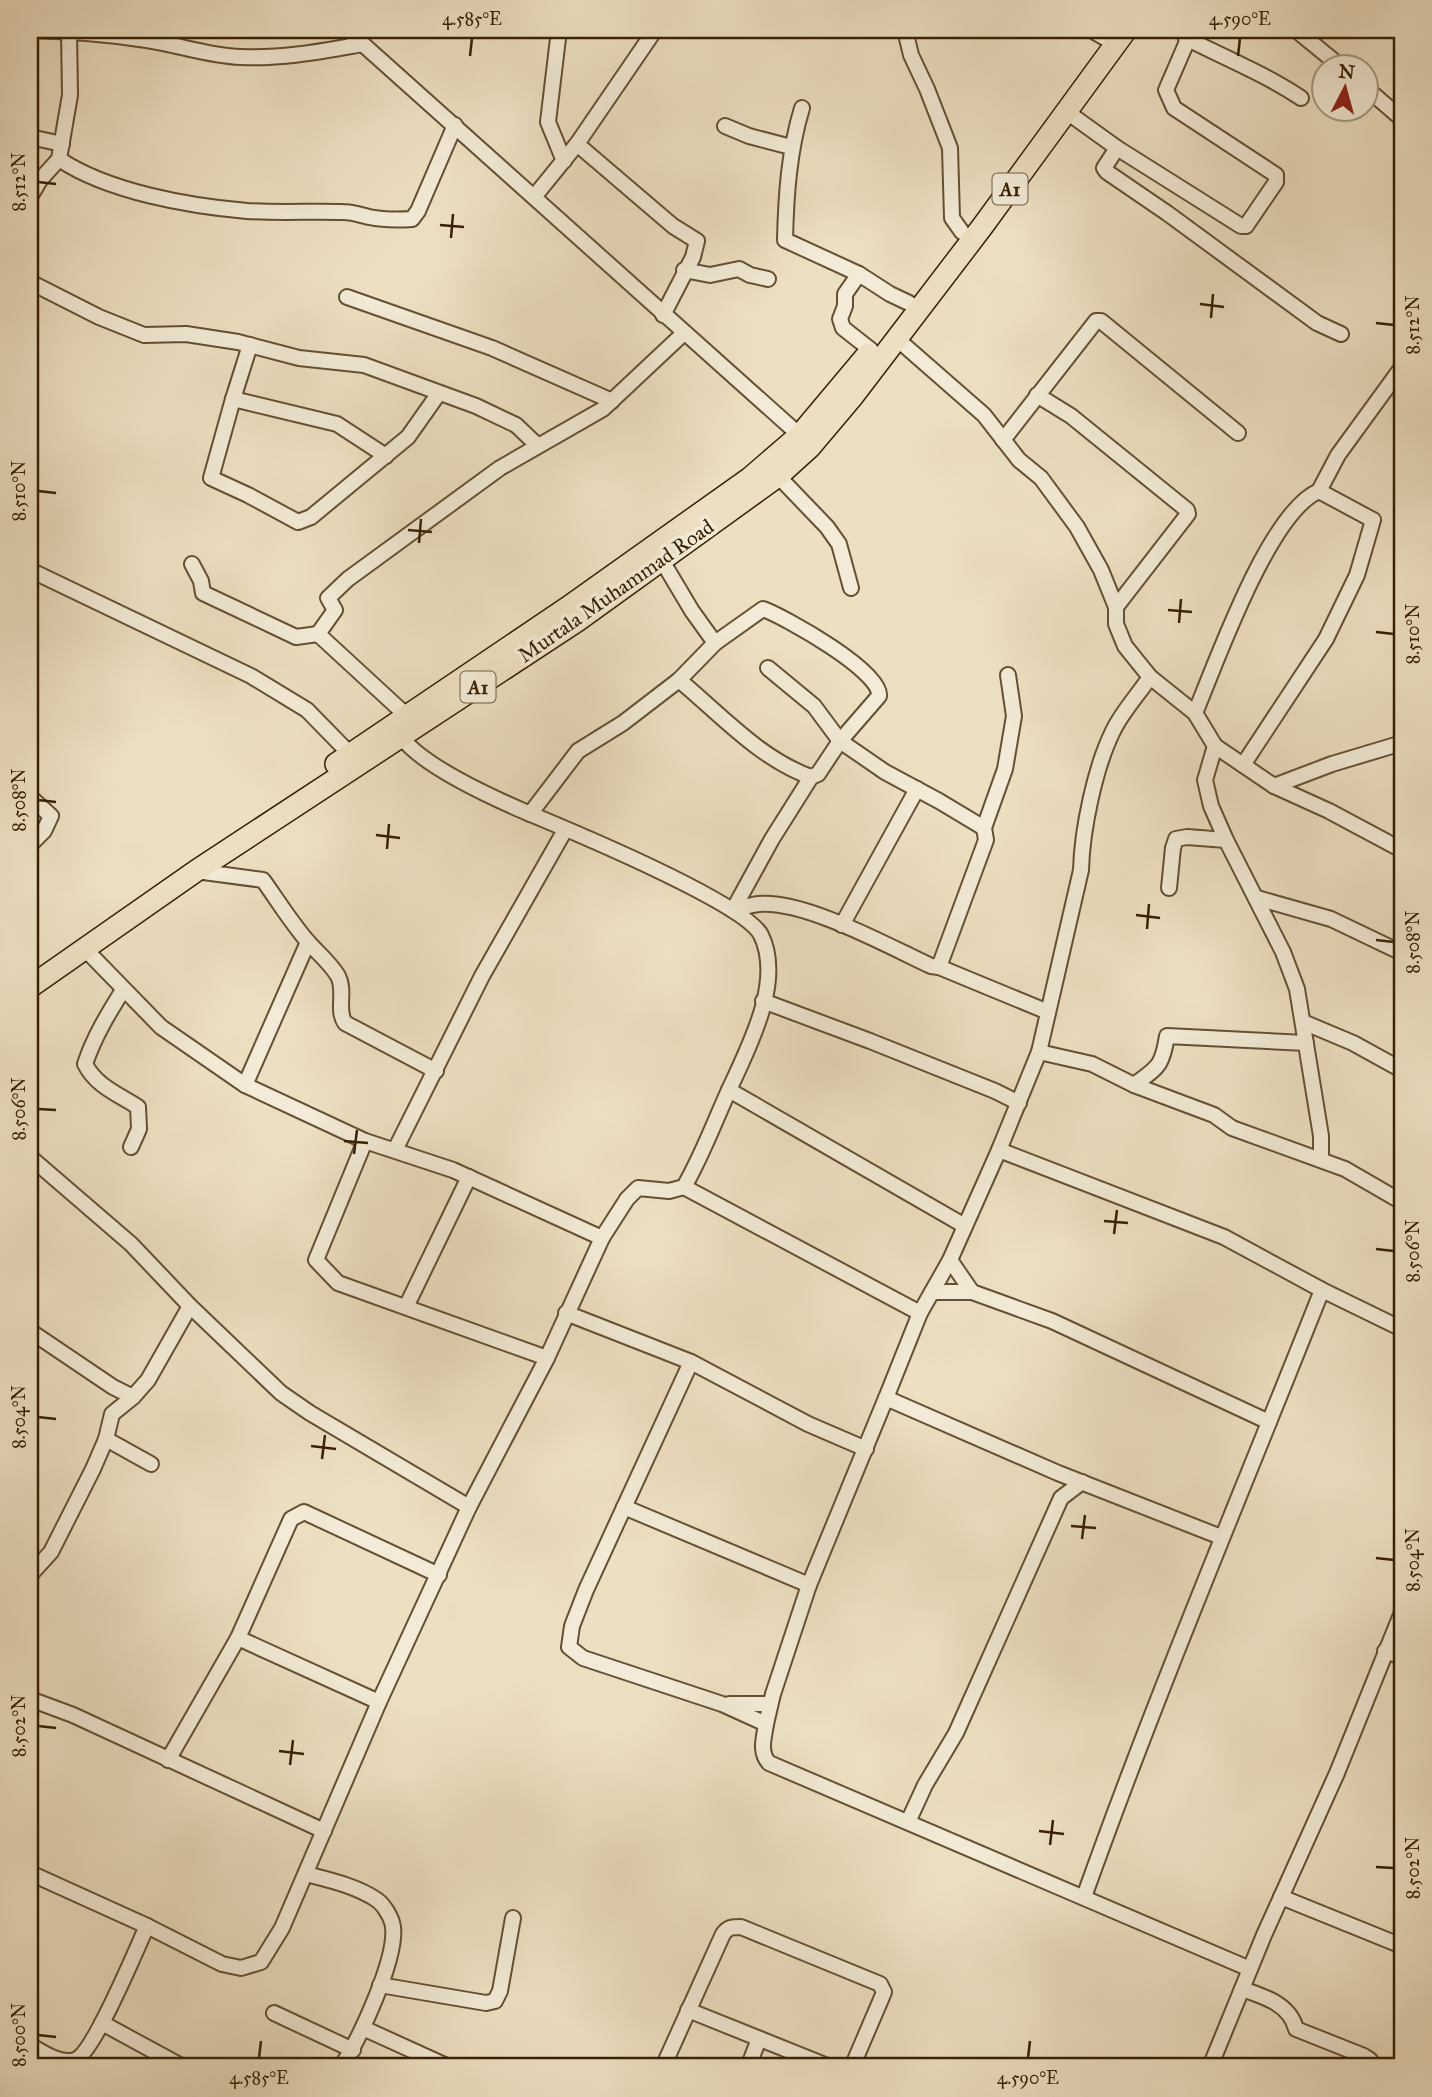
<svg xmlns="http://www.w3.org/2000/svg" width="1432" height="2097" viewBox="0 0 1432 2097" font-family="'IM FELL Great Primer',serif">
	<rect width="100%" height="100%" fill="#ede0c2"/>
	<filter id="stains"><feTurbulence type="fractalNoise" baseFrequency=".00286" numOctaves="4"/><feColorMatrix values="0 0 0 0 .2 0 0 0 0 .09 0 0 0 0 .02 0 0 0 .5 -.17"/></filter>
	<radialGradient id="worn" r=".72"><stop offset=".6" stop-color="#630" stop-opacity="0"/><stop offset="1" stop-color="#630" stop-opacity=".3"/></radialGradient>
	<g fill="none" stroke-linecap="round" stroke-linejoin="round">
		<defs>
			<g id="minor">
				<path d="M30,30C69,31 108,34 147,40C179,45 209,56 241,57C283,59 323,51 363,44"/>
				<path d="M347,30L805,440"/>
				<path d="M559,30L548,122L564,161"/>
				<path d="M905,30L911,55L927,89L950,148L952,218L962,232"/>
				<path d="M1091,30L1105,38"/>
				<path d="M1296,30L1340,66"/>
				<path d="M1186,38C1225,58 1265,74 1301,98"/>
				<path d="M1366,88L1402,119"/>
				<path d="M802,108C789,151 786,195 785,240L859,274L890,294L909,303"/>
				<path d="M1067,112L1117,148L1241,226H1246L1276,182V175L1174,108L1166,90L1192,30"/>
				<path d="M725,126L749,136L791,147"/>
				<path d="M30,137L62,144"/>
				<path d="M577,144L673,226L697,241L693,257L663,315"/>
				<path d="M1117,148L1104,168L1107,172L1167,213L1317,323L1341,334"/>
				<path d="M59,159C108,192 189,206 247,211C279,213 312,211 343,212C352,212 361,215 369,217C384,220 397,220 412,219L418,211L455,125"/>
				<path d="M30,197L40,180L59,159L70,95L69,32"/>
				<path d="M534,197L577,144L655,30"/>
				<path d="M684,270L710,275L739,269L750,275L768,279"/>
				<path d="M859,274L845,294V306L840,319L843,328L871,350"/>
				<path d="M30,282L99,317L144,335L186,334L238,342L299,358L364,365L476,406L516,425L537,445"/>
				<path d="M347,297L492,348L612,401"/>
				<path d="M896,338L984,415L1019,460L1041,478L1077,527L1101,570L1116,607V624L1125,646L1150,677L1195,713L1215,746L1274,786L1329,811L1402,850"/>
				<path d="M250,345L233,399L337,424L386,456"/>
				<path d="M1037,395L1071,416L1187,510L1188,514L1116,607"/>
				<path d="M233,399L211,478L248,495L298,522L311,517L408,437L439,393"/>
				<path d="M1003,440L1096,321H1101L1238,433"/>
				<path d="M778,476L827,527L839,544L851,588"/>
				<path d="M661,559L692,611L715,643"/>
				<path d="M192,564L201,581L203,593L296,637L318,634"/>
				<path d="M30,570L251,676L307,710L350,754"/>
				<path d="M768,668L814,706L840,741L885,772L939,801L984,828"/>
				<path d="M1150,677C1138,695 1122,712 1113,731C1095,767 1082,830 1081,870L1039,1052L999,1150L950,1260L920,1313L886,1398L1058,1473L1221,1537"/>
				<path d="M679,680C720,714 760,759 811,777"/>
				<path d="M1195,713C1217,661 1269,512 1319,491L1338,455L1402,367"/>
				<path d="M407,716L318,634L335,610L328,598L348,579L500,468L603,409L684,333"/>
				<path d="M1215,746L1205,780L1211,806L1226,840L1283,952L1297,989L1321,1136V1160"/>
				<path d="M1243,765L1326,639L1357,575L1373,520L1319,491"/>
				<path d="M1274,786L1332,764L1402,743"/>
				<path d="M30,797L51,816L44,831L30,845"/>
				<path d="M530,814L578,751L623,723L679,680L715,643L763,609C785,617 883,672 879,696L840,741L818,774L811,777L772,839L733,910"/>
				<path d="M196,871L263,880C278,901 292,924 309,943C319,954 330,963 338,976C346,991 336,1010 345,1023L436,1071"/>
				<path d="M1169,888L1173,848L1176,839L1187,837L1226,840"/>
				<path d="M1257,898L1331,919L1402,953"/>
				<path d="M733,910C741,908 750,905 759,904C805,900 888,946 931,966L939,967L986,840L984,828L1005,769L1014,716L1008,675"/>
				<path d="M842,925L917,789"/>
				<path d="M85,949L161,1027L245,1085L365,1141L453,1170L602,1238"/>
				<path d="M939,967L1048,1012"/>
				<path d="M123,990C108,1014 94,1037 85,1064C96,1086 118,1094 138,1107L139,1129L131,1147"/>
				<path d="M763,1001L870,1041L995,1091L1019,1103"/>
				<path d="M1303,1022L1353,1043L1402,1070"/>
				<path d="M1039,1052L1092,1064L1134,1085L1214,1115L1232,1128L1345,1169L1402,1202"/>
				<path d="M245,1085L308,942"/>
				<path d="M1134,1085C1158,1067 1162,1067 1167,1036L1306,1043"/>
				<path d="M729,1090L965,1226"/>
				<path d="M365,1141L316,1260L338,1283L547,1358"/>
				<path d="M395,1150L482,976L565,830"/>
				<path d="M999,1150L1224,1237L1322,1290L1402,1329"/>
				<path d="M30,1157L131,1244L190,1306L281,1393L310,1413L469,1507"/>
				<path d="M684,1187L920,1313"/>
				<path d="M950,1260L972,1292"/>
				<path d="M932,1292H972L1052,1321L1269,1422"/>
				<path d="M406,1307L469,1177"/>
				<path d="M566,1313L691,1362L808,1424L866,1449"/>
				<path d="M30,1331L113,1387L133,1397"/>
				<path d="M691,1362L586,1590L572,1626L569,1647L583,1658L722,1704L766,1724C764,1738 759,1752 769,1763L1250,1969"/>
				<path d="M106,1439L151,1464"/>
				<path d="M624,1507L809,1585"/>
				<path d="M30,1575L51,1552L93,1469L106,1439L112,1414L133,1397L148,1380L190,1306"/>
				<path d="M238,1638L379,1702"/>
				<path d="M1385,1651L1402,1657"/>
				<path d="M30,1699L73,1715L324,1831"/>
				<path d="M729,1704H770"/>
				<path d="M766,1724L773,1694L809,1585L886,1398"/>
				<path d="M168,1760L238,1638L291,1519L304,1512L439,1575"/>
				<path d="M908,1822L925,1785L956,1733L1061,1498L1082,1482"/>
				<path d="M30,1873L147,1926L222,1964L241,1968L261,1962L282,1928L379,1702L469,1507L547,1358L602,1238L627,1199L638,1188L669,1191L684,1187C702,1156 714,1123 729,1090C748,1048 784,982 761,935C745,903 569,830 528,813C493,798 425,767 402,738"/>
				<path d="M306,1874C329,1880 357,1886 377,1900C384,1905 392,1918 393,1927C397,1959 359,2040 341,2067"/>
				<path d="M1084,1897C1157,1692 1242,1492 1322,1290"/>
				<path d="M1281,1897L1402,1946"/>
				<path d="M380,1985L486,2003L495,2001L500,1991L513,1918"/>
				<path d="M1242,1989C1263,1996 1290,2004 1296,2029L1364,2056L1370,2060L1372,2067"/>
				<path d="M688,2010L830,2067"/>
				<path d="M274,2013L353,2050"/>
				<path d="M102,2023L183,2067"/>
				<path d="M363,2028L449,2067"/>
				<path d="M30,2045C42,2052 61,2065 75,2060C93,2054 137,1948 147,1926"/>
				<path d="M663,2067L723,1934C728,1927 732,1927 741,1927L880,1984L884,1992L882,1997L852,2067"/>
				<path d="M748,2067L759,2039"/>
				<path d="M1210,2067L1264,1935L1337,1773L1402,1612"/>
			</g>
			<g id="highway">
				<path d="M336,764L567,608L750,478L800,435L868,354"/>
				<path d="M30,987L196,871L577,621L778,476L810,447L853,396L982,227L1126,30"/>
			</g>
		</defs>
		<use href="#minor" stroke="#645032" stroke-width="18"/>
		<use href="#highway" stroke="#362002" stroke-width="24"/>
		<use href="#minor" stroke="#f3ebd7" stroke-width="14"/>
		<use href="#highway" stroke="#ede0c2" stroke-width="21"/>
	</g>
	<path fill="none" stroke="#362002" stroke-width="2.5" d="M470,56L472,38M1238,56L1240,38M38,182L56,184M440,225L464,227M451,238L453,214M1200,304L1224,307M1211,318L1213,294M1376,323L1394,325M38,491L56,493M408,530L432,532M419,543L421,519M1168,610L1192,612M1179,623L1181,599M1376,632L1394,634M38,800L56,802M376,835L400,838M387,849L389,824M1136,915L1160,918M1147,929L1149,904M1376,940L1394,942M38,1109L56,1110M344,1141L368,1143M354,1154L357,1130M1104,1221L1128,1223M1114,1234L1117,1210M1376,1249L1394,1251M38,1417L56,1419M311,1446L336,1449M322,1459L325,1435M1071,1526L1096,1528M1082,1539L1085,1515M1376,1558L1394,1560M38,1726L56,1728M279,1751L304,1754M290,1765L293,1740M1039,1831L1064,1834M1050,1845L1053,1820M1376,1867L1394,1868M38,2035L56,2037M259,2058L261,2041M1028,2058L1030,2041"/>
	<g text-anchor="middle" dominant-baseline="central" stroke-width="7" stroke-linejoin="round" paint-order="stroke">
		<g fill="#f3ebd7" stroke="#6f5d42" stroke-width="2">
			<rect x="992.5" y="173.5" width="35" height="31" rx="5"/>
			<rect x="460.5" y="671.5" width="35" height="31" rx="5"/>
		</g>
		<g font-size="19" font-weight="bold" fill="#362002">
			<text x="1010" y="189">A1</text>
			<text x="478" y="687">A1</text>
		</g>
		<g font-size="21" fill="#362002" stroke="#f3ebd7">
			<text transform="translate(616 591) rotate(-35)">Murtala Muhammad Road</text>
		</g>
	</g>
	<rect width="1432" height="2097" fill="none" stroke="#ede0c2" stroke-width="77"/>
	<g transform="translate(1345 88) rotate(6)"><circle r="33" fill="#f3ebd7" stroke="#a79a82" stroke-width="2"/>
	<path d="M0-5L12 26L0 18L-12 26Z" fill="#8f2418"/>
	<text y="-10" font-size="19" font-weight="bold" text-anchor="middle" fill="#362002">N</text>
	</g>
	<rect x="38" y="38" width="1356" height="2020" fill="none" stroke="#362002" stroke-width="2.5"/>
	<g font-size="18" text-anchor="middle" fill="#362002">
		<text x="472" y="25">4.585°E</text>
		<text x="1240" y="25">4.590°E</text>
		<text transform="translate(19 182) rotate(-90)" y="6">8.512°N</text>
		<text transform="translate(1413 325) rotate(-90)" y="6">8.512°N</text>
		<text transform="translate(19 491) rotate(-90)" y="6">8.510°N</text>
		<text transform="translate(1413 634) rotate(-90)" y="6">8.510°N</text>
		<text transform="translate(19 800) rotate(-90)" y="6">8.508°N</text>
		<text transform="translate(1413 942) rotate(-90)" y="6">8.508°N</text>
		<text transform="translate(19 1109) rotate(-90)" y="6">8.506°N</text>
		<text transform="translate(1413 1251) rotate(-90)" y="6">8.506°N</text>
		<text transform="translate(19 1417) rotate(-90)" y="6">8.504°N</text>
		<text transform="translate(1413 1560) rotate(-90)" y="6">8.504°N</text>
		<text transform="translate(19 1726) rotate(-90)" y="6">8.502°N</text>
		<text transform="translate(1413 1868) rotate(-90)" y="6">8.502°N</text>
		<text transform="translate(19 2035) rotate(-90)" y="6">8.500°N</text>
		<text x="259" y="2084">4.585°E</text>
		<text x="1028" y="2084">4.590°E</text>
	</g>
	<rect width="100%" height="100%" filter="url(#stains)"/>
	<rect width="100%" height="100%" fill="url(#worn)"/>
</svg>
